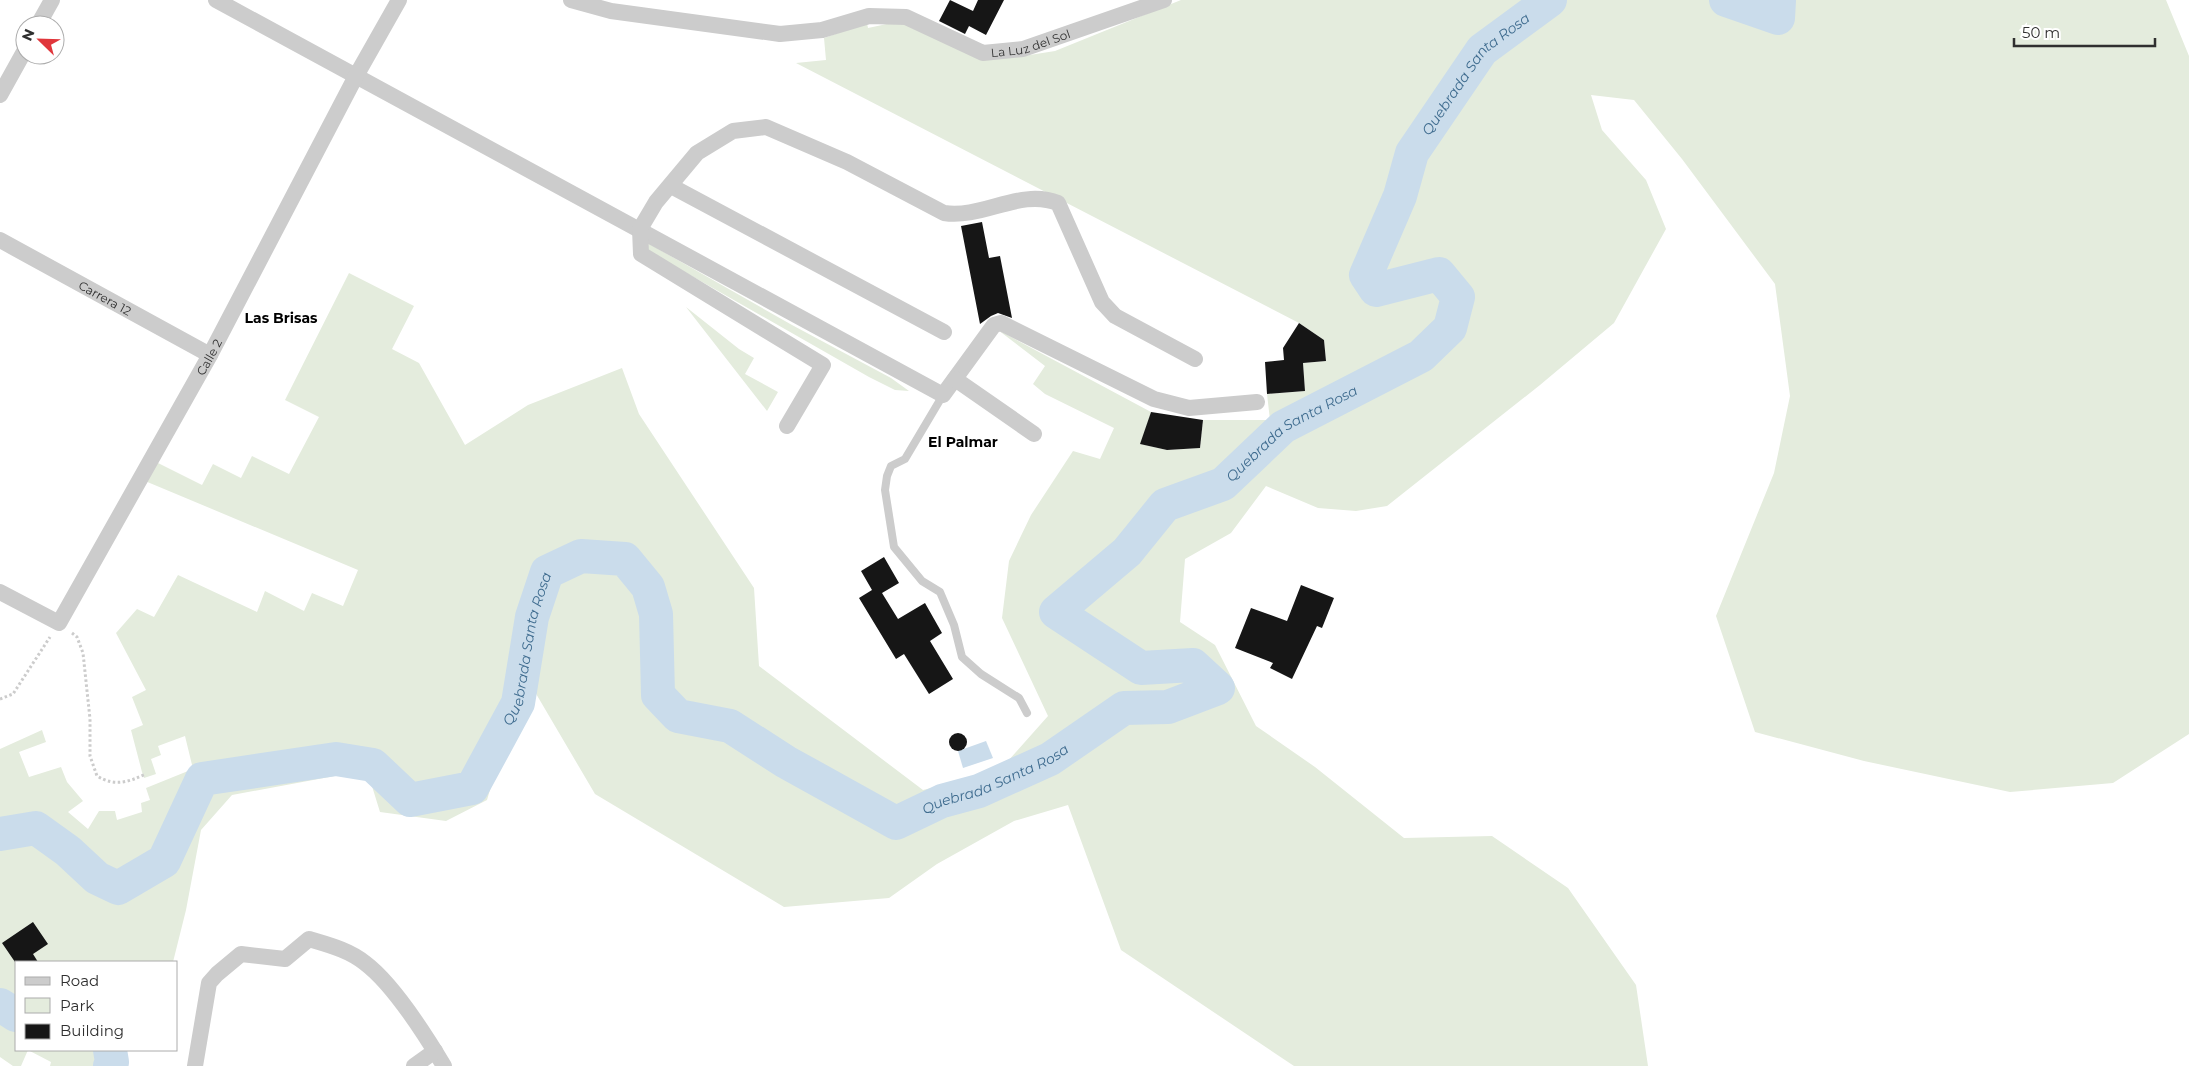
<svg xmlns="http://www.w3.org/2000/svg" width="2189" height="1066" viewBox="0 0 2189 1066" font-family="Montserrat,sans-serif">
	<rect width="100%" height="100%" fill="#fff"/>
	<g fill="#e4ecdd">
		<path d="M1181,0H2166L2189,56V734L2113,783L2010,792L1864,761L1755,732L1716,616L1774,473L1790,396L1775,284L1682,159L1634,100L1591,95L1602,130L1646,180L1666,229L1614,323L1540,385L1387,506L1356,511L1318,508L1266,486L1231,533L1185,559L1180,622L1215,645L1256,726L1315,767L1404,838L1492,836L1568,888L1636,985L1648,1066H1294L1121,950L1068,805L1014,821L937,864L889,898L784,907L595,794L535,692C515,726 498,761 487,800L446,821L380,812L367,770L232,795L201,830L186,910L173,962H16V1050H125V1066H50L51,1062L28,1050L21,1066H13L0,1057V749L42,730L46,742L19,752L29,777L61,767L67,782L83,801L68,812L88,829L99,811H115L117,820L142,812L141,803L150,800L146,788L193,769L185,736L158,746L161,755L151,759L156,774L144,778L142,772L131,730L143,725L132,697L146,690L116,633L137,609L154,617L178,575L257,612L265,591L304,611L312,593L343,606L358,570L145,481L156,462L202,485L213,464L241,478L252,456L289,474L319,417L285,400L349,273L414,306L392,349L419,363L465,445L528,405L622,368L639,414L754,588L759,666L923,790L999,771L1048,716L1002,618L1009,561L1031,515L1073,451L1100,459L1114,428L1045,394L1033,384L1045,366L998,330L1151,412L1141,444L1167,450L1200,448L1203,420H1270L1267,394L1305,391L1303,363L1326,361L1324,340L1299,323L796,63L826,60L824,38L867,23L868,28L901,21L1017,57L1055,51Z"/>
		<path d="M639,238L792,325L891,378L909,391L895,390L869,377L641,247Z"/>
		<path d="M686,307L739,349L754,358L745,374L778,392L767,411Z"/>
	</g>
	<path fill="#cadceb" d="M986,741L993,758L963,768L958,751Z"/>
	<g fill="none" stroke-linecap="round" stroke-linejoin="round">
		<g stroke="#cadceb" stroke-width="34">
			<path d="M1726,0L1778,18L1779,0"/>
			<path id="s1" d="M0,834L36,828L68,851L97,878L118,888L164,861L202,779L336,759L373,765L410,800L472,788L518,703L532,617L547,572L581,556L625,559L648,587L656,614L658,695L678,716L730,726L786,762L896,823L942,801L979,791L1050,759L1124,708L1168,707L1218,688L1193,665L1141,668L1056,612L1127,552L1165,505L1223,484L1283,427L1421,356L1450,328L1458,297L1439,274L1376,290L1366,275L1400,196L1412,153L1482,50L1550,0"/>
			<path d="M0,1005L16,1015"/>
			<path d="M110,1066L112,1062L110,1050"/>
		</g>
	</g>
	<g fill="#161616">
		<path d="M950,0L973,11L978,0H1004L986,35L969,26L965,34L939,21Z"/>
		<path d="M982,222L989,258L1000,256L1012,318L998,313L991,316L980,324L961,226Z"/>
		<path d="M1299,323L1324,340L1326,361L1303,363L1305,391L1267,394L1265,362L1284,360L1283,348Z"/>
		<path d="M1151,412L1203,420L1200,448L1167,450L1140,444Z"/>
		<path d="M884,557L899,583L882,593L898,619L925,603L942,633L930,641L953,679L929,694L904,654L896,659L859,598L872,590L861,571Z"/>
		<path d="M1301,585L1334,598L1322,628L1317,626L1292,679L1270,668L1273,663L1235,648L1251,608L1287,621Z"/>
		<circle cx="958" cy="742" r="9"/>
		<path d="M33,922L48,944L33,954L38,962H15L2,943Z"/>
	</g>
	<g fill="none" stroke-linecap="round" stroke-linejoin="round">
		<g stroke="#ccc" stroke-width="3" stroke-dasharray="2.5 2.5" stroke-linecap="butt">
			<path d="M72,633L77,637L83,653L90,719V756L97,776C115,787 128,782 146,774"/>
			<path d="M0,699L13,694L50,637"/>
		</g>
		<path stroke="#ccc" stroke-width="8" d="M943,395L905,459L891,466L887,476L885,490L894,547L922,581L940,592L954,625L962,657L981,674L1019,698L1027,713"/>
		<g stroke="#ccc" stroke-width="16">
			<path d="M216,0L943,395L994,325L1001,323L1154,399L1189,408L1257,402"/>
			<path id="s2" d="M571,0L611,11L780,34L822,30L869,16L906,17L983,53L1023,49L1164,0"/>
			<path d="M38,25L52,0"/>
			<path d="M0,95L25,50"/>
			<path d="M671,186L944,332"/>
			<path id="s3" d="M0,240L210,355"/>
			<path d="M955,379L1034,434"/>
			<path d="M787,426L823,365L641,254L640,229L656,202L697,153L733,131L766,127L847,162L944,213C983,219 1020,188 1058,203L1102,302L1115,316L1195,359"/>
			<path id="s4" d="M0,592L59,623L210,355L356,76L399,0"/>
			<path d="M195,1066L209,983L217,974L241,954L285,959L309,939C329,945 349,950 365,963C393,984 426,1036 444,1066"/>
			<path d="M414,1066L435,1051"/>
		</g>
	</g>
	<g text-anchor="middle" dominant-baseline="central" stroke-width="5" stroke-linejoin="round" paint-order="stroke">
		<g font-size="12" fill="#2f2f2f" stroke="#fff">
			<text stroke="none"><textPath href="#s2" startOffset="474">La Luz del Sol</textPath></text>
			<text stroke="none"><textPath href="#s3" startOffset="120">Carrera 12</textPath></text>
			<text stroke="none"><textPath href="#s4" startOffset="372">Calle 2</textPath></text>
		</g>
		<g font-size="14" font-style="italic" fill="#3f6c8f" stroke="#fff">
			<text stroke="none"><textPath href="#s1" startOffset="2716">Quebrada Santa Rosa</textPath></text>
			<text stroke="none"><textPath href="#s1" startOffset="2146">Quebrada Santa Rosa</textPath></text>
			<text stroke="none"><textPath href="#s1" startOffset="721">Quebrada Santa Rosa</textPath></text>
			<text stroke="none"><textPath href="#s1" startOffset="1411">Quebrada Santa Rosa</textPath></text>
		</g>
		<g font-size="14" font-weight="bold" fill="#000" stroke="#fff">
			<text x="281" y="318">Las Brisas</text>
			<text x="963" y="442">El Palmar</text>
		</g>
	</g>
	<rect x="15" y="961" width="162" height="90" fill="#ffffff" stroke="#acacac"/>
	<rect x="25" y="977" width="25" height="8" fill="#cccccc" stroke="#acacac"/>
	<text x="60" y="986" font-size="15" fill="#2f2f2f">Road</text>
	<rect x="25" y="998" width="25" height="15" fill="#e4ecdd" stroke="#acacac"/>
	<text x="60" y="1011" font-size="15" fill="#2f2f2f">Park</text>
	<rect x="25" y="1024" width="25" height="15" fill="#161616" stroke="#acacac"/>
	<text x="60" y="1036" font-size="15" fill="#2f2f2f">Building</text>
	<g transform="translate(40 40) rotate(293)"><circle r="24" fill="#ffffff" stroke="#acacac"/>
	<path d="M0-4L9 19L0 12L-9 19Z" fill="#e0363b"/>
	<text y="-8" font-size="14" font-weight="bold" text-anchor="middle" fill="#2f2f2f">N</text>
	</g>
	<path d="M2014 38v8h141v-8" fill="none" stroke="#2f2f2f" stroke-width="2.5"/>
	<text x="2022" y="38" font-size="15" fill="#2f2f2f" stroke="#ffffff" stroke-width="4" paint-order="stroke">50 m</text>
</svg>
